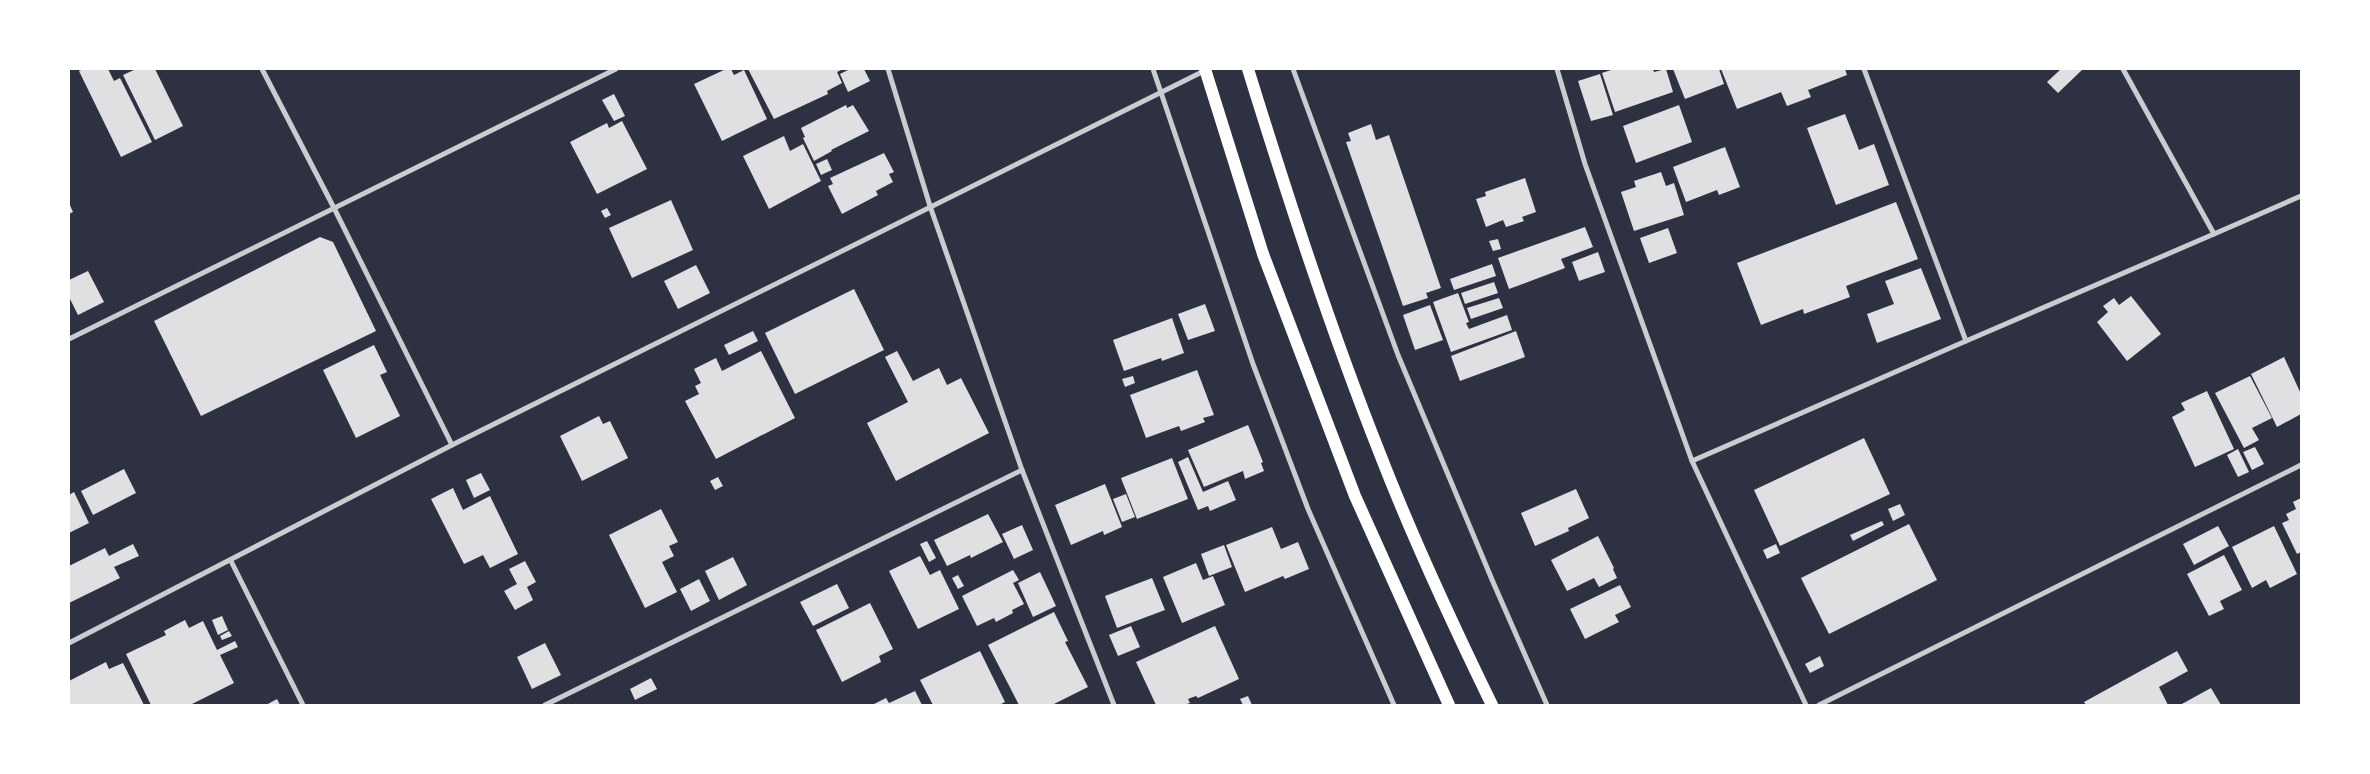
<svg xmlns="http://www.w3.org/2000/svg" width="2370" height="774" viewBox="0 0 2370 774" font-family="Overpass,sans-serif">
	<rect width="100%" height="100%" fill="#2d3142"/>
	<g fill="#e0e0e3">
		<path d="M83,69H108L114,81L120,78L152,142L121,157L79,71Z"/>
		<path d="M136,69H155L183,126L155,140L123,75Z"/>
		<path d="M726,69H731L734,75L744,70L767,119L722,141L694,84Z"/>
		<path d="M748,69H843L837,72L842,83L827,91L828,94L774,119Z"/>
		<path d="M850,69H864L870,81L848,92L840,74Z"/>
		<path d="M1614,69H1653L1654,72L1666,69L1673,92L1615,112L1602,73Z"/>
		<path d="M1673,69H1719L1724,84L1685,99Z"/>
		<path d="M1721,69H1845L1847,75L1808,90L1811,97L1787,106L1781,92L1737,109Z"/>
		<path d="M2061,69H2083L2058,93L2047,82Z"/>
		<path d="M1600,74L1613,115L1591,121L1578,81Z"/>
		<path d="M614,94L625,116L614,121L602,100Z"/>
		<path d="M846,105L847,108L853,105L869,131L831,150L832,151L814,161L803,138L805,137L801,128Z"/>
		<path d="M1679,105L1692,142L1636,163L1623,126Z"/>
		<path d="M1845,114L1859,150L1874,144L1889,185L1836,205L1807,128Z"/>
		<path d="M622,121L647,169L597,194L570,142L607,123L609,128Z"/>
		<path d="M1371,124L1376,140L1389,135L1441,288L1426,293L1428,298L1403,306L1346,142L1351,141L1348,133Z"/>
		<path d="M784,136L790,151L803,144L821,181L769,209L743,156Z"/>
		<path d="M1725,147L1740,187L1719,195L1717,190L1686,202L1673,167Z"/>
		<path d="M884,153L894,172L889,174L893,182L876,191L878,195L842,214L828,186L833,184L830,178Z"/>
		<path d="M827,159L832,170L821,175L816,164Z"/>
		<path d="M1661,172L1666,186L1674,183L1684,215L1634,231L1621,192L1636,187L1634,181Z"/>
		<path d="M1525,178L1536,212L1522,217L1524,221L1506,227L1503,220L1486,227L1476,199L1486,196L1485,192Z"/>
		<path d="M671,200L693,250L632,278L609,228Z"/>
		<path d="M1896,202L1918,259L1846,286L1850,297L1804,314L1803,309L1761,325L1737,263Z"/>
		<path d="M69,203L73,212L69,214Z"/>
		<path d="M607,208L611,215L605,218L601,211Z"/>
		<path d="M1585,227L1593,247L1561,259L1565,268L1509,289L1498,258Z"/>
		<path d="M1668,228L1677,253L1649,263L1640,238Z"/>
		<path d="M320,237L333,242L376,331L201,416L154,321Z"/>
		<path d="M1498,239L1501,249L1493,251L1489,241Z"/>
		<path d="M1598,252L1605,272L1579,281L1572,262Z"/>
		<path d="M1492,264L1496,276L1454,290L1450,279Z"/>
		<path d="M696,265L710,293L678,309L664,281Z"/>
		<path d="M1921,268L1941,319L1877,343L1867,314L1894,304L1885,281Z"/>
		<path d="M88,271L104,302L78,315L69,297V280Z"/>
		<path d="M1494,282L1498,293L1465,304L1461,293Z"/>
		<path d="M854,289L884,350L795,394L765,333Z"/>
		<path d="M1458,293L1469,322L1466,323L1469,329L1507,315L1512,330L1451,352L1433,302Z"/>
		<path d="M2131,296L2161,334L2127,361L2097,322L2108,312L2103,306L2114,298L2119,305Z"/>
		<path d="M1499,298L1503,308L1471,319L1467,308Z"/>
		<path d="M1205,304L1215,331L1188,340L1178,314Z"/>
		<path d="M1430,305L1443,340L1415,350L1403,315Z"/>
		<path d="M1172,318L1184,353L1162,361L1161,358L1124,371L1113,340Z"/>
		<path d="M753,331L758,341L729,355L724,345Z"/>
		<path d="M1516,331L1525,357L1460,381L1451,356Z"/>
		<path d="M374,345L387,372L380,375L400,416L356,438L323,370Z"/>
		<path d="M761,351L795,418L716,459L685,401L699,394L695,386L701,383L694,369L716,358L722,371Z"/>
		<path d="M897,351L913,381L939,368L947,385L961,378L989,433L896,481L867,423L908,402L885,357Z"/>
		<path d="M2284,357L2301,394V414L2277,427L2251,374Z"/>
		<path d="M1197,370L1214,415L1203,418L1205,422L1181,431L1179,426L1146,438L1130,395Z"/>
		<path d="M1133,376L1135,383L1125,387L1122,379Z"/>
		<path d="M2250,376L2272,418L2252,428L2259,440L2244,448L2215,393Z"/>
		<path d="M2207,391L2234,449L2195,467L2172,417L2185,410L2181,403Z"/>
		<path d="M599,416L603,424L610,421L628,458L582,481L560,436Z"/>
		<path d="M1248,425L1263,462L1261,463L1264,471L1245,479L1243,471L1204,487L1188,450Z"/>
		<path d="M1864,438L1890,494L1780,546L1754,490Z"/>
		<path d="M2255,447L2264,464L2252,470L2243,452Z"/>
		<path d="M2238,449L2249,472L2238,477L2227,455Z"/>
		<path d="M1188,457L1203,492L1228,481L1236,500L1210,511L1208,506L1198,510L1178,462Z"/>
		<path d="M1172,458L1188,499L1137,519L1121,478Z"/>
		<path d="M124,469L136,493L93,515L81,491Z"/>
		<path d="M481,473L490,490L474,498L466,480Z"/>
		<path d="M718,477L723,486L715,490L710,481Z"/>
		<path d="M1105,484L1122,527L1104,535L1103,531L1071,545L1055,505Z"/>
		<path d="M453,488L463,510L490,496L518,554L490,568L483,555L464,564L431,499Z"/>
		<path d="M1576,489L1589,518L1568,528L1569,531L1535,546L1521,513Z"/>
		<path d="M74,492L89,523L69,533V495Z"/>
		<path d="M1126,494L1135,517L1122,522L1113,499Z"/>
		<path d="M2301,498V552L2297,554L2282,523L2289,520L2286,514L2296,509L2293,502Z"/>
		<path d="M1900,504L1905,515L1893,521L1888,509Z"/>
		<path d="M661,509L678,542L669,546L674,556L662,562L677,592L645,608L609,535Z"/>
		<path d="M988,514L1003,542L971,558L970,555L947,566L934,540Z"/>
		<path d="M1882,521L1884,525L1853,541L1850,535Z"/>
		<path d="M1909,524L1937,580L1829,634L1801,578Z"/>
		<path d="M1022,525L1033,550L1014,559L1002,534Z"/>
		<path d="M2218,526L2229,546L2194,565L2183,544Z"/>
		<path d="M2274,526L2297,574L2270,588L2266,580L2252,588L2232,547Z"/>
		<path d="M1272,527L1281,549L1298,542L1309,569L1285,579L1283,576L1245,592L1226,545Z"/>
		<path d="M1598,536L1614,568L1613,569L1617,578L1599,587L1594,578L1567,591L1551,560Z"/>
		<path d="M927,541L936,558L929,562L920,544Z"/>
		<path d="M133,544L139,556L114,567L120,578L69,603V566L105,548L109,556Z"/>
		<path d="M1776,544L1780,553L1767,559L1763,550Z"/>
		<path d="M1224,545L1232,567L1209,576L1201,554Z"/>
		<path d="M2224,555L2242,590L2220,601L2224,609L2209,616L2187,574Z"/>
		<path d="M920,556L930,575L940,570L959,609L918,629L889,571Z"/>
		<path d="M733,557L747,585L719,600L705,571Z"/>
		<path d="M525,561L536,582L527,587L533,600L515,610L504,591L517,584L509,569Z"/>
		<path d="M1196,563L1203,580L1213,576L1225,605L1182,623L1163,577Z"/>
		<path d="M1013,570L1019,580L1013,583L1024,604L1012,610L1013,613L996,622L994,618L977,626L962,596Z"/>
		<path d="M1040,572L1056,606L1033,617L1018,583Z"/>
		<path d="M958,575L964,586L958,589L952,578Z"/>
		<path d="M1152,578L1165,610L1117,628L1105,596Z"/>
		<path d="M699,579L710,601L691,611L680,589Z"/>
		<path d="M837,584L849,608L813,626L800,602Z"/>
		<path d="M1620,585L1631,607L1615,615L1619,622L1585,639L1570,609Z"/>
		<path d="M870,603L893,649L879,656L881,662L842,682L816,630Z"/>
		<path d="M1054,612L1068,641L1065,642L1088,687L1052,705H1019L988,645Z"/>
		<path d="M222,616L228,630L218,635L212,620Z"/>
		<path d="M185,620L189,628L203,621L217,650L235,641L238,647L220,655L234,683L190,705H151L126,654L166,635L164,631Z"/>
		<path d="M1131,626L1140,647L1118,656L1109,635Z"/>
		<path d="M1215,626L1239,679L1198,698L1196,696L1188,699L1190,703L1183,705H1156L1136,662Z"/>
		<path d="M229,631L232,636L222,640L220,636Z"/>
		<path d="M545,643L561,675L532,689L517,657Z"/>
		<path d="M980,651L1005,702L999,705H933L920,680Z"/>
		<path d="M2177,651L2188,671L2159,687L2168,705H2086L2084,702Z"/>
		<path d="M1820,656L1824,666L1810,673L1805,664Z"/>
		<path d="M106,662L109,669L123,663L144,705H69V681Z"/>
		<path d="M651,678L657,689L635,700L630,689Z"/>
		<path d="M2211,688L2221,705H2180Z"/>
		<path d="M915,691L922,705H872L886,698L889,703Z"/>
		<path d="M1248,696L1252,705H1243L1240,699Z"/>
		<path d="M277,699L280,705H266Z"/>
	</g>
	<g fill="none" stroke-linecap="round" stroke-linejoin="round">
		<g stroke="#caccd0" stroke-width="5">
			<path d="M262,69L334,208L452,445"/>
			<path d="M888,69L930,206L1022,470"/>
			<path d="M1153,69L1253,364L1308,509L1394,705"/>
			<path d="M1293,69L1398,355L1493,582L1547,705"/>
			<path d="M1557,69L1585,164L1692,461L1806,705"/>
			<path d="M1864,69L1966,341L2214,234"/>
			<path d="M2123,69L2214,234L2301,196"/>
			<path d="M69,339L616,69"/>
			<path d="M1692,461L1966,341"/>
			<path d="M231,561L303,705"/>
			<path d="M69,643L452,445L1206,70"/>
			<path d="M545,705L1022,470L1114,705"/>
			<path d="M1819,705L2301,465"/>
		</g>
		<g stroke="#fff" stroke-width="12">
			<path d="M1205,69L1263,254L1355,496L1449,705"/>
			<path d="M1248,69C1288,198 1330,328 1380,454C1413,539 1452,623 1492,705"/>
		</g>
	</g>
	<rect width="2370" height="774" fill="none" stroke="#ffffff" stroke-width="140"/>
</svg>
